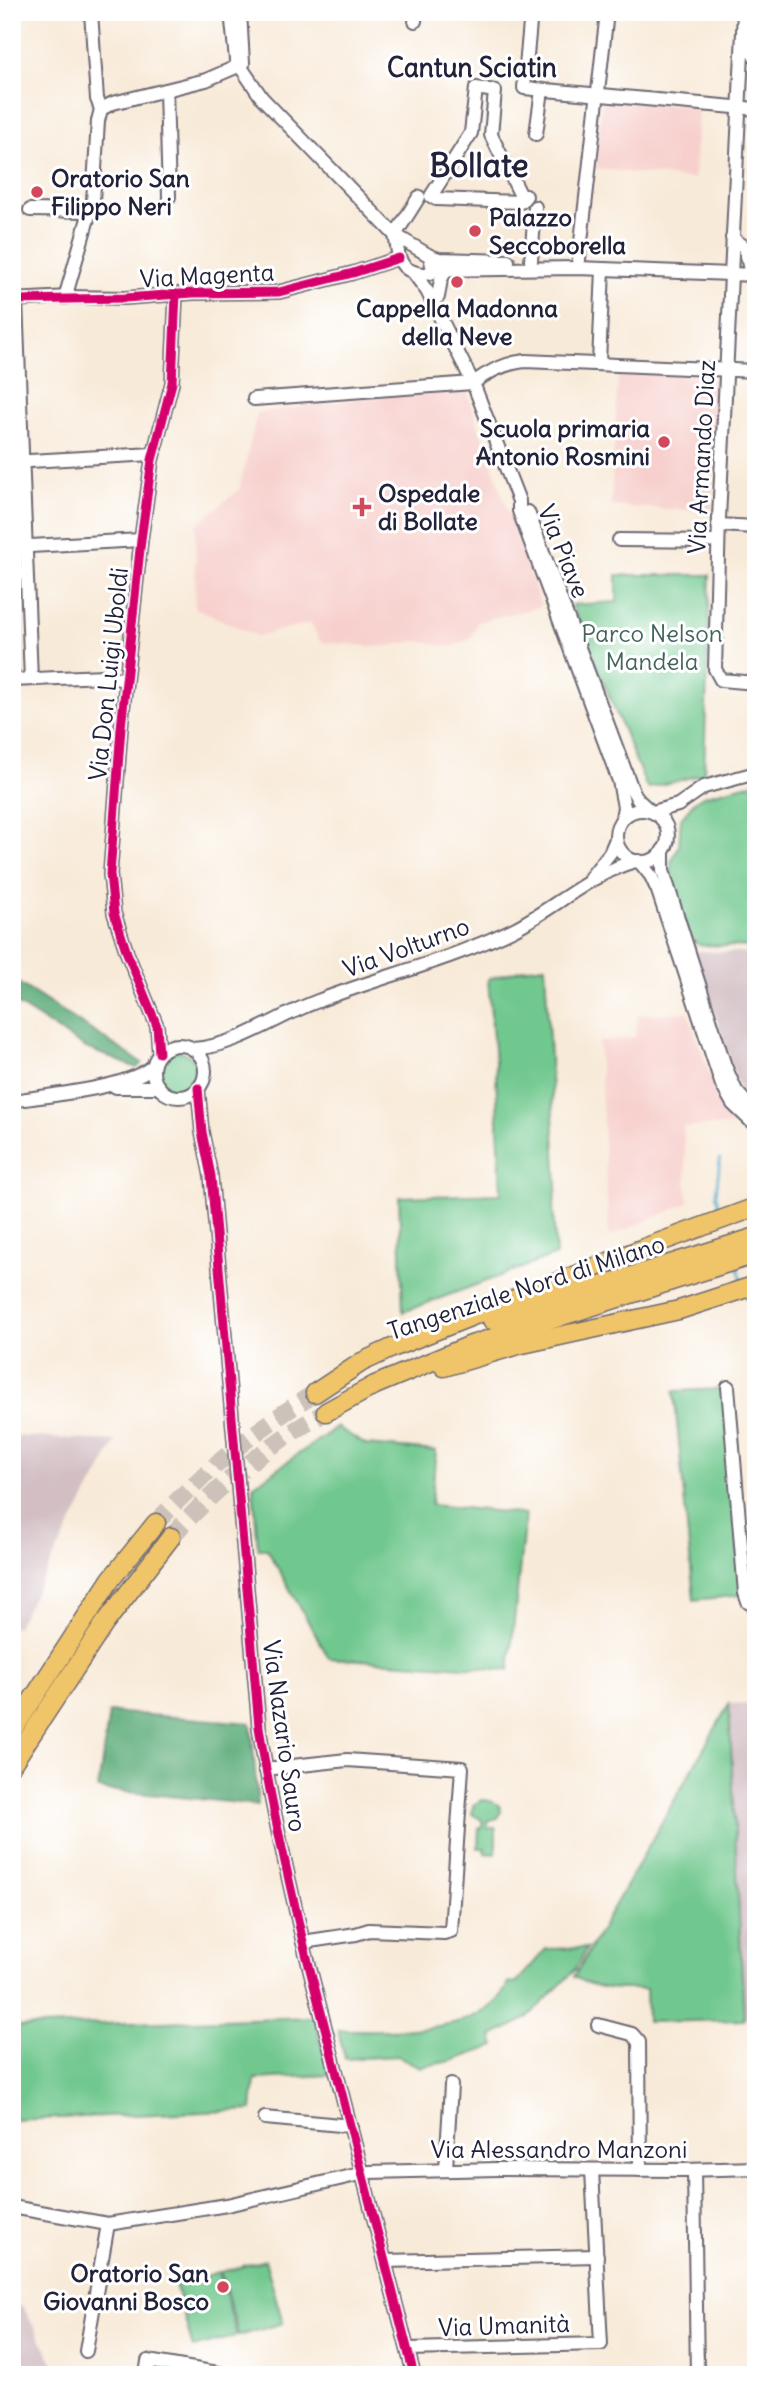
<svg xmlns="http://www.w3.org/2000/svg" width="768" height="2387" viewBox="0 0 768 2387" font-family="Delius,sans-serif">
	<rect width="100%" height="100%" fill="#fff"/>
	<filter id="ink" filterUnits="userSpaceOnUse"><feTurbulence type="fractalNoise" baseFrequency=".0143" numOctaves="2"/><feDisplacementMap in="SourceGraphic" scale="14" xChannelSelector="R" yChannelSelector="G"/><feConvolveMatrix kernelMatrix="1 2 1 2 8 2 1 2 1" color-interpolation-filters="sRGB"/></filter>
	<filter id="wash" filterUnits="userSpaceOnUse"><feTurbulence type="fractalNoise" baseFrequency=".00686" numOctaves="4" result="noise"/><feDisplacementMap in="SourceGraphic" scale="28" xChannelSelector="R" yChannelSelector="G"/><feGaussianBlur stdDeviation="1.57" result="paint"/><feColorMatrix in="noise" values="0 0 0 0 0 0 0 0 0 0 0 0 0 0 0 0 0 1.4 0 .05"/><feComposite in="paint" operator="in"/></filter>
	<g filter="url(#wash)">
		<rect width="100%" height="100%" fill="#f8ead8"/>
		<g fill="#f7d0cd">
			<path d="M602,99L698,107L694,179L596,169Z"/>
			<path d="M618,372L717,377L711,511L611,506Z"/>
			<path d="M466,389L541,606L478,622L471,638L453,647L418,641L380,647L321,642L310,623L257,636L195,608L196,525L239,490L257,413L353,399Z"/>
			<path d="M688,1012L717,1096L739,1125L683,1127L688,1203L609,1237L599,1042L635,1037L638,1015Z"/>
		</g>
		<g fill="#d2bec3">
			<path d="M695,951L756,953V1093L747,1097L739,1088Z"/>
			<path d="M12,1436L116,1441L16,1628L12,1626Z"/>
			<path d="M756,1703V2019L744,2020L729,1704Z"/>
			<path d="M12,2305L23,2307L60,2375H12Z"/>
		</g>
		<g fill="#71c88e" stroke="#4a7564" stroke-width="2">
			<path d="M617,575H710L704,774L649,788L646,786L572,605L617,602Z"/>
			<path d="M756,782V947L700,945L690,939L671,876V862L679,846L681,818L695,801L703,796Z"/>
			<path d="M545,966L557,1187L553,1210L556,1255L403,1312L399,1197L501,1194L496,1073L488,979L523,969Z"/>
			<circle cx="177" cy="1070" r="19"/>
			<path d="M725,1389L742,1595L694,1600L674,1391Z"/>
			<path d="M337,1427L366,1445L436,1451L431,1505L525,1514L509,1670L329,1658L267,1549H258L253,1486Z"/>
			<path d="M729,1704L744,2020L647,2022L646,1989C619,1989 598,1991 574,1977Z"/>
			<path d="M482,1800L492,1801L500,1807L501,1812L498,1818L487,1821V1828H496V1854L485,1853V1848H478L479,1828H482V1820L472,1814L473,1805Z"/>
			<path d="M587,1948L574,1971L526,2019L492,2036L495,2046L451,2061L420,2067L398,2056L345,2059L338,2030C382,2030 464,2035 497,2001C502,1996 505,1988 509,1982L514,1983L518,1981L546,1949Z"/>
			<path d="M314,2017L329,2075L255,2079L252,2110L12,2120V2027Z"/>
			<path d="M265,2260L283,2323L239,2336L221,2272Z"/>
			<path d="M219,2272L237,2336L193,2348L175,2284Z"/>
		</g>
		<g fill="#5cac79" stroke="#3f675a" stroke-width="2">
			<path d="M12,979L142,1063L137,1068L86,1048L12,1001Z"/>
			<path d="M109,1712L251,1723L258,1805L98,1789Z"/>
		</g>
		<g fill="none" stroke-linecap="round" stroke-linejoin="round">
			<g stroke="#53aed1" stroke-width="2.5">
				<path d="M720,1159L716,1194L720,1214"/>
				<path d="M738,1267L742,1281"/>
				<path d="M746,1294L756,1323"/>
			</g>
		</g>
	</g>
	<g filter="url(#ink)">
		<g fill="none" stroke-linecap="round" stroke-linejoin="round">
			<g stroke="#cdc2b9" stroke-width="18" stroke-dasharray="18 9" stroke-linecap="butt">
				<path d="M156,1523C203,1472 256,1429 315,1393"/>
				<path d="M171,1537C218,1486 265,1446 326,1412"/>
			</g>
			<defs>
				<g id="minor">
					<path d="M91,12L97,99L101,109"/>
					<path d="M231,12L236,60L262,98L395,235L430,256L433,270"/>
					<path d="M240,12L243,63"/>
					<path d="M531,12L524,88L756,109"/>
					<path d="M744,12L719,518L715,669L721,680L756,683"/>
					<path d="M415,21L416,12"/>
					<path d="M743,40L756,58"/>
					<path d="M476,88L495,91L491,135L521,196H526L521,202L436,199L431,196L471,133Z"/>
					<path d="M166,90L169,197"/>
					<path d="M101,109L113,103L206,80L243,64"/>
					<path d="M536,134L542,90"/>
					<path d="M30,210L90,211"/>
					<path d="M395,235C397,243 397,252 400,259C403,271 420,276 431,273L433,270L578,268L756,275"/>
					<path d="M395,235L419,197"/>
					<path d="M732,238L745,247L751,275"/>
					<path d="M430,256L439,259L508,261"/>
					<path d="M531,261L535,207"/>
					<path d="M578,268L607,12"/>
					<path d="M413,272L427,291L473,383L519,501V511L619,781L624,807L622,818"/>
					<path d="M438,297L441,279L447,269"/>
					<path d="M65,298L93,201L98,121L101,109"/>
					<path d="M12,300L69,297L125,298L193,293L279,292L353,273L399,258"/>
					<path d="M16,300L31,679"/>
					<path d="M599,363L603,269"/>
					<path d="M473,383C489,371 505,363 525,361L756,371"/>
					<path d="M254,399L473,383"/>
					<path d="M12,462L153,454"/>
					<path d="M528,512L632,789L638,800L650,811"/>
					<path d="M718,525L756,527"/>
					<path d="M619,540L718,541"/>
					<path d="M12,547L141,540"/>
					<path d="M12,680L104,676L126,680"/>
					<circle cx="642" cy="836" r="26"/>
					<path d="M653,812L678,805L704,787L756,773"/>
					<path d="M663,850V871L725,1066L736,1091L756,1114"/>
					<path d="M639,861L651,876L658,891L722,1085L733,1104L756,1126"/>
					<path d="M590,878L610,853L616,839"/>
					<circle cx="179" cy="1071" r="26"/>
					<path d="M193,1049C238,1046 277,1016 318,1001C383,976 451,960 514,929C555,908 590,874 635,861"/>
					<path d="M159,1053L157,1026L127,953L114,913L110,874L121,728L141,540L152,460L172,383L176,294"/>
					<path d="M116,1087H159"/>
					<path d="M198,1088L202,1132L211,1176L259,1727C270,1800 287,1871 303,1942L414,2375"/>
					<path d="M12,1101C48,1095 127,1089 153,1066"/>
					<path d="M728,1387L745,1593L748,1602L756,1606"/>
					<path d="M265,1769L347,1760L462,1768L451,1931L444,1933L369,1930L356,1934L303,1942"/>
					<path d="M598,2025L632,2034L639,2042L640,2170"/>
					<path d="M265,2118L351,2126"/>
					<path d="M446,2169L451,2085"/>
					<path d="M694,2170L697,2375"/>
					<path d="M12,2207L108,2224L227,2205L369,2172L498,2169L685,2170L756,2168"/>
					<path d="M385,2261L597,2256"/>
					<path d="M408,2349L601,2344L592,2170"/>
					<path d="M86,2351L108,2224"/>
					<path d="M146,2375L148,2361L229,2375"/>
				</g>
				<g id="highway">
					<path d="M492,1320L756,1237"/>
					<path d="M444,1367L518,1345L679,1310L756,1285"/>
					<path d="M315,1393L362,1362L392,1348L641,1249L756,1207"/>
					<path d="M326,1412L375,1385L471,1345L756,1254"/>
					<path d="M12,1731L111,1579L156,1523"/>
					<path d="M12,1764L105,1623L171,1537"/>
				</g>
			</defs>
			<use href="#minor" stroke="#6d6872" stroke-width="16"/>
			<use href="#highway" stroke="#6d6872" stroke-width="21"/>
			<use href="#minor" stroke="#fff" stroke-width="12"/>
			<use href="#highway" stroke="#f0c469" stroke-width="18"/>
			<defs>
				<g id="cycleway">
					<path d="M16,300L125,298L193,293L279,292L353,273L399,258"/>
					<path d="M159,1053L157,1026L127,953L114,913L110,874L121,728L141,540L152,460L172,383L176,294"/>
					<path d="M198,1088L202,1132L211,1176L259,1727C270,1800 287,1871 303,1942L414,2375"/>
				</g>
			</defs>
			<use href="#cycleway" stroke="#fff" stroke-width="13"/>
			<use href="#cycleway" stroke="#d6006c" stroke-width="9"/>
		</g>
	</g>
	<g fill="#d1495b" stroke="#fff" stroke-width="2.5">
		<circle cx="37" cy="192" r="7"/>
		<circle cx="475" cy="231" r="7"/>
		<circle cx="457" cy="282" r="7"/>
		<circle cx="664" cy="442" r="7"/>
		<path d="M358.5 496.5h7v7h7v7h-7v7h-7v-7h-7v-7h7z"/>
		<circle cx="223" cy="2287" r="7"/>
	</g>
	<g text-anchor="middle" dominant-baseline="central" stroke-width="6" stroke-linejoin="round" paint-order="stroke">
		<g font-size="24" font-weight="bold" fill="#22223b" stroke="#fff" text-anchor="start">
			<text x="51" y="178">Oratorio San<tspan x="51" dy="28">Filippo Neri</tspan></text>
			<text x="489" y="217">Palazzo<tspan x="489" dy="28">Seccoborella</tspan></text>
			<text x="457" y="308" text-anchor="middle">Cappella Madonna<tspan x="457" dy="28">della Neve</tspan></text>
			<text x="650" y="428" text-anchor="end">Scuola primaria<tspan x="650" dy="28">Antonio Rosmini</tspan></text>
			<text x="378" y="493">Ospedale<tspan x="378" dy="28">di Bollate</tspan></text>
			<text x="209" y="2273" text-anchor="end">Oratorio San<tspan x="209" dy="28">Giovanni Bosco</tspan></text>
		</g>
		<g font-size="24" fill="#22223b" stroke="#fff">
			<text transform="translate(207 275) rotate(-3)">Via Magenta</text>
			<text transform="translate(701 457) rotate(-87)">Via Armando Diaz</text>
			<text transform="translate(564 551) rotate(68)">Via Piave</text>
			<text transform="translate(108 674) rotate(-84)">Via Don Luigi Uboldi</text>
			<text transform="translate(406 947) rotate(-20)">Via Volturno</text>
			<text transform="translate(526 1287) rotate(-18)">Tangenziale Nord di Milano</text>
			<text transform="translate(285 1736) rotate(82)">Via Nazario Sauro</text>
			<text x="559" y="2149">Via Alessandro Manzoni</text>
			<text transform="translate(504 2325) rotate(-2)">Via Umanità</text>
		</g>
		<g font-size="24" fill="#42645c" stroke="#fff">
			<text x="652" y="633">Parco Nelson<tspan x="652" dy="28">Mandela</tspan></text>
		</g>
		<g font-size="26" font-weight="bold" fill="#22223b" stroke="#fff">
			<text x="472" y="67">Cantun Sciatin</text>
		</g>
		<g font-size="32" font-weight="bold" fill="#22223b" stroke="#fff">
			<text x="479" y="165">Bollate</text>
		</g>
	</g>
	<rect width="768" height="2387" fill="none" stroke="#fff" stroke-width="42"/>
</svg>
